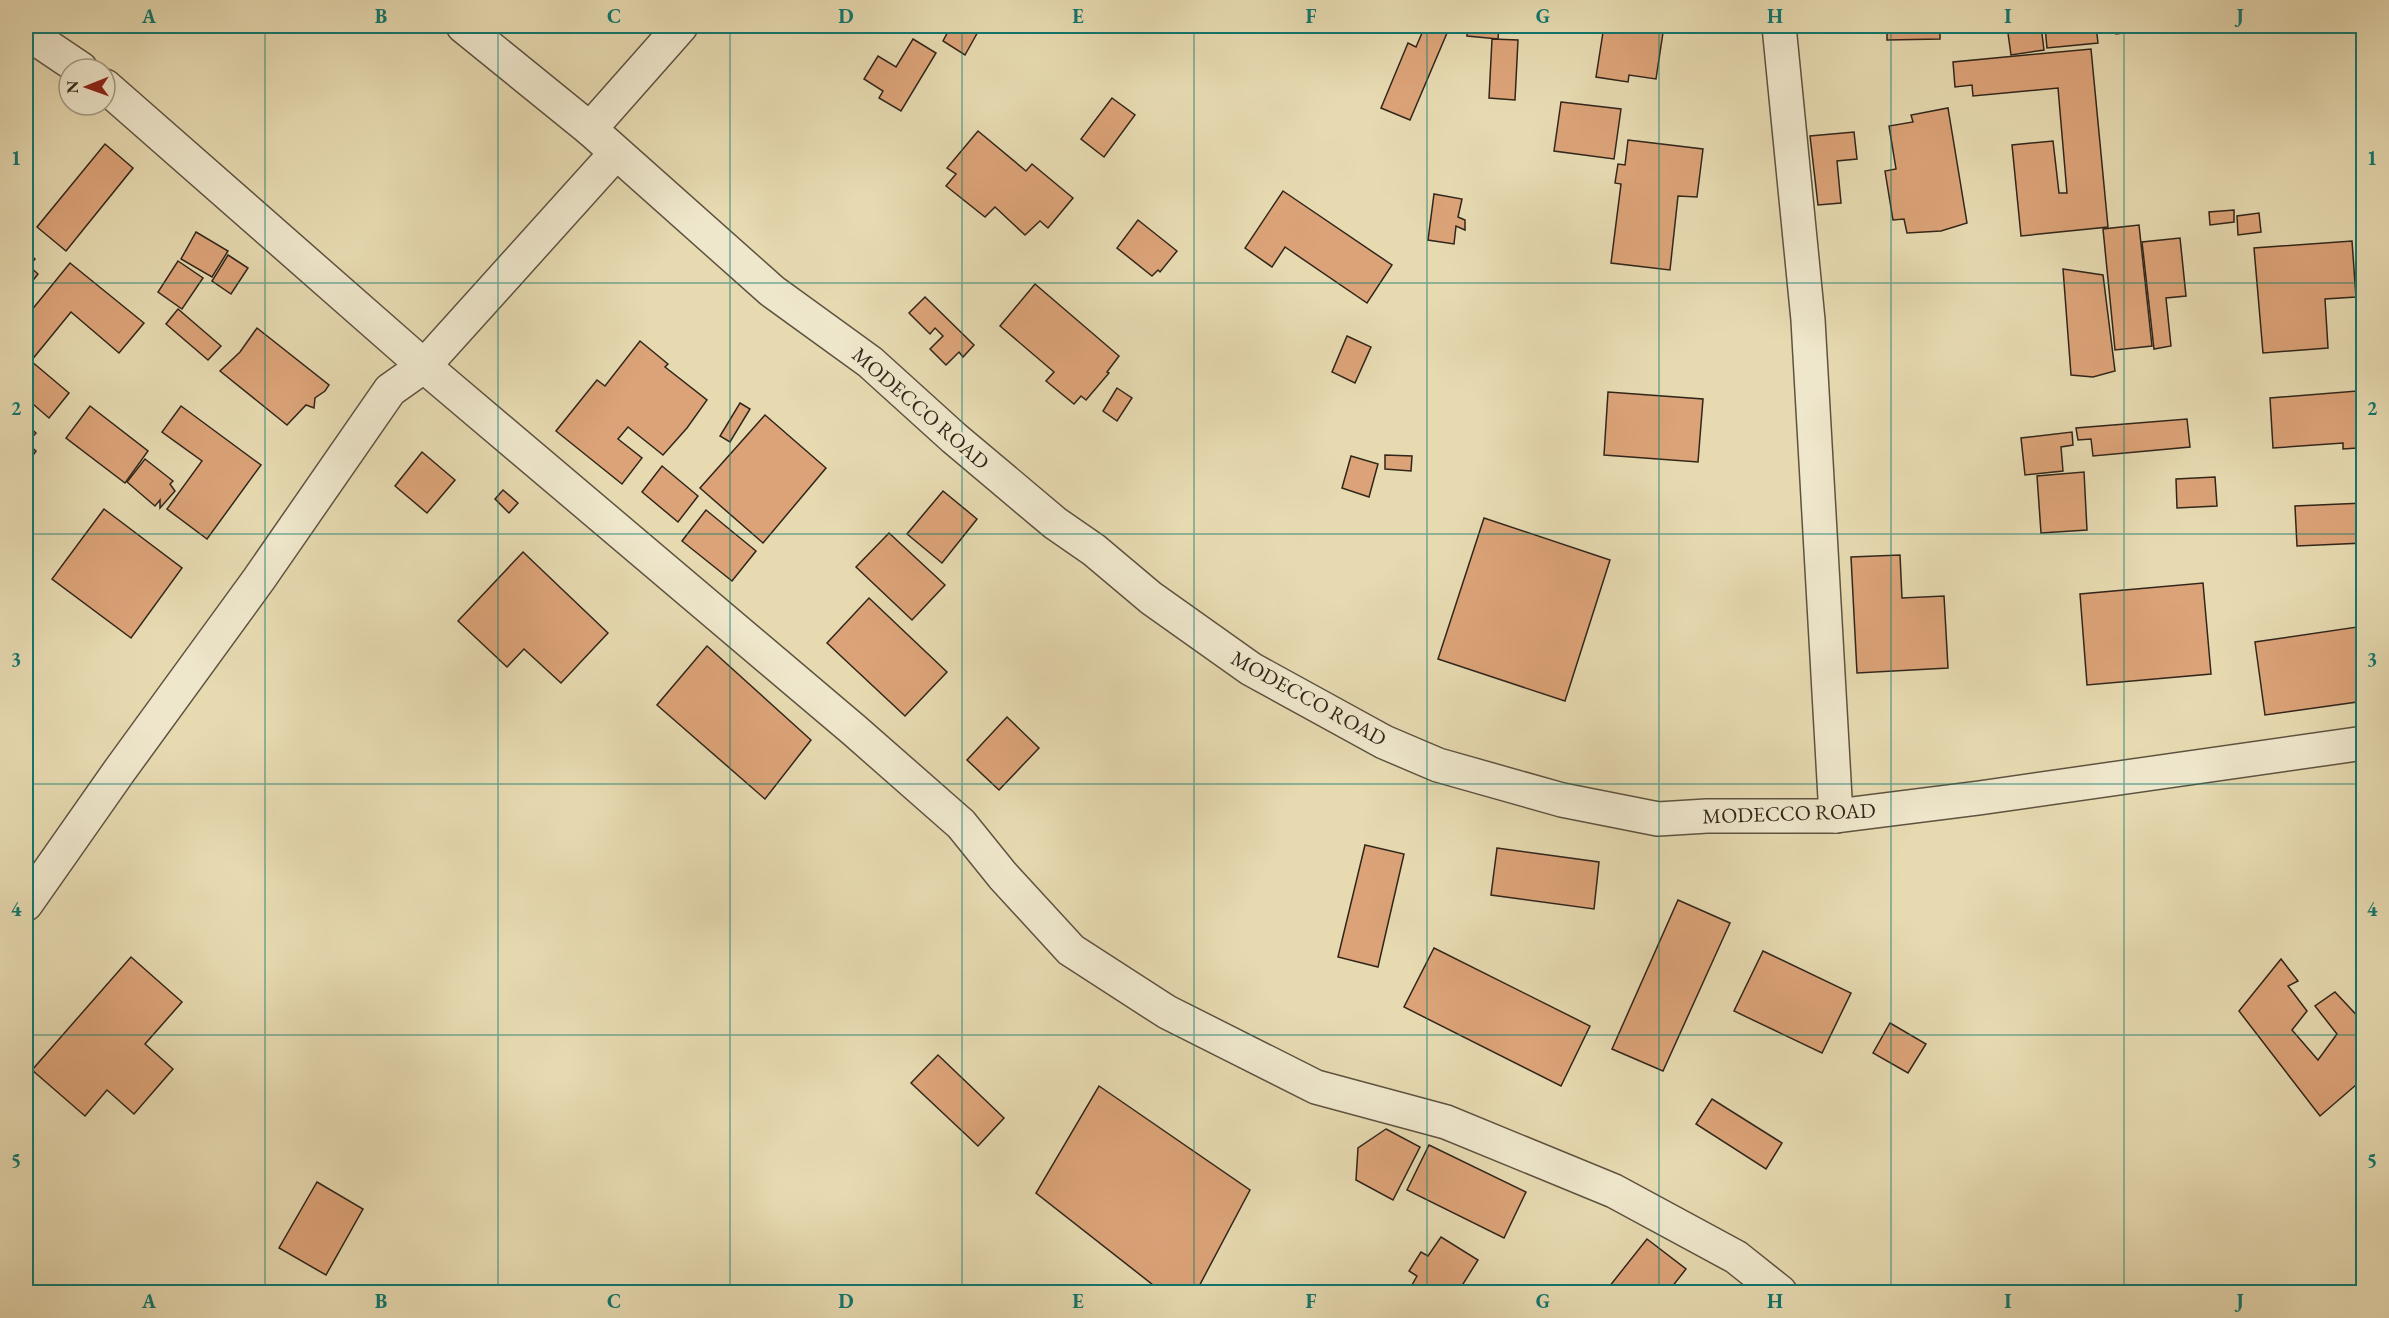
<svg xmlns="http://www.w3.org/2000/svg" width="2389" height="1318" viewBox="0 0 2389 1318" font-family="'EB Garamond',serif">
	<rect width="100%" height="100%" fill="#e7dab1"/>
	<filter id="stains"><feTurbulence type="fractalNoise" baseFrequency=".00333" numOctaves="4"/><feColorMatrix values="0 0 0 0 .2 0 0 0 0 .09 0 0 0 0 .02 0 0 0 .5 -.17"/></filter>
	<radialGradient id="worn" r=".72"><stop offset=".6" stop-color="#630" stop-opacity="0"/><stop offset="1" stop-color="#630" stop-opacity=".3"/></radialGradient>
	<g fill="#dca378" stroke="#31261b" stroke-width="1.5">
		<path d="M951,26H976L980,28L965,55L943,41Z"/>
		<path d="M1425,26H1450L1410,120L1381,108L1408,43L1416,47Z"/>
		<path d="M1467,26H1499L1498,39L1467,36Z"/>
		<path d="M1604,26H1664L1656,79L1629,75L1628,82L1596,77Z"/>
		<path d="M1887,26H1940V39L1887,40Z"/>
		<path d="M2007,26H2041L2044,50L2011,55Z"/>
		<path d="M2059,26H2096L2098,43L2047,48L2045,27Z"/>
		<path d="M2115,26H2164L2165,28L2116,34Z"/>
		<path d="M913,39L936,53L901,111L879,98L883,91L864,79L878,56L896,67Z"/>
		<path d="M1492,39L1518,40L1515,100L1489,98Z"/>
		<path d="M2091,49L2108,227L2021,236L2012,145L2053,141L2059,193H2067L2058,88L1973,96L1972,85L1955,87L1953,62Z"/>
		<path d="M1112,98L1135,115L1104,157L1081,139Z"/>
		<path d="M1561,102L1621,109L1614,159L1554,151Z"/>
		<path d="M1948,108L1967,223L1941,231L1907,233L1904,219L1893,220L1885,171L1896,169L1889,126L1913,122L1911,115Z"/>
		<path d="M978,131L1026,171L1032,164L1073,198L1048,228L1040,221L1025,235L995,207L985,217L946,186L956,174L947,168Z"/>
		<path d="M1854,132L1857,159L1837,161L1841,203L1818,205L1810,136Z"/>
		<path d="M1628,140L1703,149L1697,197L1678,196L1670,270L1611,263L1621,184L1615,183L1618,164L1625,165Z"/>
		<path d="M105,144L133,168L66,251L37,227Z"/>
		<path d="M1283,191L1392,265L1367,303L1285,247L1272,267L1245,248Z"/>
		<path d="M1434,194L1462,199L1458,217L1465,220V230L1456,226L1454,244L1428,240Z"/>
		<path d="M2234,210V222L2210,225L2209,212Z"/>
		<path d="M2259,213L2261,232L2238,235L2237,216Z"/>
		<path d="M1138,220L1177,251L1160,272L1158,270L1152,276L1117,248Z"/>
		<path d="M2139,225L2152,346L2115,350L2103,229Z"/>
		<path d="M196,232L228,251L212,277L181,259Z"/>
		<path d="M2180,238L2186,296L2166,298L2171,346L2154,349L2142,242Z"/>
		<path d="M2352,241L2356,297L2325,299L2328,348L2263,353L2254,248Z"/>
		<path d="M26,251L35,259L29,266L38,274L26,289Z"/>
		<path d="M228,255L248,268L231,294L212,281Z"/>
		<path d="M178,261L203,278L182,309L158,292Z"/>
		<path d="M70,263L144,323L119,353L71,312L31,361L69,393L49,418L26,398V317Z"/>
		<path d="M2063,269L2103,275L2115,371L2093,377L2071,375Z"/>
		<path d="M1035,284L1119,356L1107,372L1109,373L1086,400L1081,396L1074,404L1046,381L1054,372L1000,326Z"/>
		<path d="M925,297L974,345L963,357L959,352L946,365L930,349L943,336L935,328L930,334L909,313Z"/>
		<path d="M178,309L221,346L208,360L166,324Z"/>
		<path d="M257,328L329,385L325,391L315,398L314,408L306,405L287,425L220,371L240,352Z"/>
		<path d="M1347,336L1371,347L1355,383L1332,372Z"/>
		<path d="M640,341L668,364L665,367L707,400L687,428L663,455L628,427L618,439L642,458L622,484L556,431L597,380L605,386Z"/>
		<path d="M1117,388L1132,398L1117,421L1103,411Z"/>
		<path d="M2357,391L2362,440H2357V448L2343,449V443L2273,448L2270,398Z"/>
		<path d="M1608,392L1703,399L1698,462L1604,455Z"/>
		<path d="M740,403L750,409L730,442L720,436Z"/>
		<path d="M90,406L148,451L125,483L66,438Z"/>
		<path d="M181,406L261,465L207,539L167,509L202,461L162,432Z"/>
		<path d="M765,415L826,468L763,543L700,488Z"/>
		<path d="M2187,419L2190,447L2093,456L2091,439L2078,440L2076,428Z"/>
		<path d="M26,424L36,433L27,443L36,451L26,465Z"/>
		<path d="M2072,432L2073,445L2061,447L2063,471L2025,475L2021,438Z"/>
		<path d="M422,452L455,480L427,513L395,486Z"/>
		<path d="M1385,455L1412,456L1411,471L1385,469Z"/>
		<path d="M1351,456L1378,464L1369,497L1342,488Z"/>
		<path d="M145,459L173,481L170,484L175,491L160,508V500L155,506L127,482Z"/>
		<path d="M662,466L698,496L678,522L642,492Z"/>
		<path d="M2084,472L2087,530L2041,533L2037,476Z"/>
		<path d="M2215,477L2217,506L2177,508L2176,479Z"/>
		<path d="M503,490L518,503L509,513L495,499Z"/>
		<path d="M943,491L977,519L942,563L907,534Z"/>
		<path d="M2364,503V543L2297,546L2295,506Z"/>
		<path d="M104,509L182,568L131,638L52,579Z"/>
		<path d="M706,510L756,551L732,581L682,541Z"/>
		<path d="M1484,518L1610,560L1565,701L1438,659Z"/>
		<path d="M889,533L945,585L912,620L856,567Z"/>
		<path d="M523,552L608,633L561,683L524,649L507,667L458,621Z"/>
		<path d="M1900,555L1902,598L1944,596L1948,668L1857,673L1851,557Z"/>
		<path d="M2203,583L2211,674L2087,685L2080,594Z"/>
		<path d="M869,598L947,672L905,716L827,643Z"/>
		<path d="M2357,627L2364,676V701L2265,715L2255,642Z"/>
		<path d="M707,646L811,740L765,799L657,705Z"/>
		<path d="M1007,717L1039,748L999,790L967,760Z"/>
		<path d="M1365,845L1404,854L1378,967L1338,957Z"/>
		<path d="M1497,848L1599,862L1594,909L1491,895Z"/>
		<path d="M1678,900L1730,923L1663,1071L1612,1049Z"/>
		<path d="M1434,948L1590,1026L1561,1086L1404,1007Z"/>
		<path d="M1763,951L1851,993L1822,1053L1734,1011Z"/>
		<path d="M131,957L182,1002L145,1044L173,1069L134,1114L107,1090L85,1116L32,1070Z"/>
		<path d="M2281,959L2298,981L2288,986L2307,1011L2292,1030L2318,1060L2337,1034L2315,1006L2335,992L2364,1023V1078L2320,1116L2239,1011Z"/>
		<path d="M1890,1023L1926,1044L1908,1073L1873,1053Z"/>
		<path d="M938,1055L1004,1118L978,1146L911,1083Z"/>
		<path d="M1099,1086L1250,1190L1196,1292H1162L1036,1193Z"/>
		<path d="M1712,1099L1782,1143L1766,1169L1696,1124Z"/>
		<path d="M1386,1129L1420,1147L1393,1200L1356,1180L1358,1148Z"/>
		<path d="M1429,1145L1526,1192L1504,1238L1407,1190Z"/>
		<path d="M317,1182L363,1209L326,1275L279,1248Z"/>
		<path d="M1441,1237L1478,1260L1458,1292H1408L1417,1276L1409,1271L1421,1252L1428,1256Z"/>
		<path d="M1647,1239L1686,1269L1668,1292H1605Z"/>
	</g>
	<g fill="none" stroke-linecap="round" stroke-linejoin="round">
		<defs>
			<g id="minor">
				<path d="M463,26L590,129L772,291L870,362L954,438L1055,523L1094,550L1151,598L1251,669L1384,742L1438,765L1562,800L1658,819L1707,816H1836L1979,798L2364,743"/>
				<path d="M1779,26L1808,320L1836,816"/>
				<path d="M26,32L81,69"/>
				<path d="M105,86L424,366L854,730L961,824L1003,876L1071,950L1167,1012L1316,1087L1446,1122L1614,1191L1736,1257L1780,1292"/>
				<path d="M590,129L681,26"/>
				<path d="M26,904L120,770L259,579L390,390L424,366L616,153"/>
			</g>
		</defs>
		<use href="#minor" stroke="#5e5340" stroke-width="36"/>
		<use href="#minor" stroke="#efe7cc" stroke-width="33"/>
	</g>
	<path fill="none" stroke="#0f766e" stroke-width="1.5" stroke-opacity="0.55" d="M265,26V1292M498,26V1292M730,26V1292M962,26V1292M1194,26V1292M1427,26V1292M1659,26V1292M1891,26V1292M2124,26V1292M26,283H2364M26,534H2364M26,784H2364M26,1035H2364"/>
	<g text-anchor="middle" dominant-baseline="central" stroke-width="4.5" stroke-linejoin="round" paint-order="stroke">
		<g font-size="21" fill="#31261b" stroke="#efe7cc">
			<text transform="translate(921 408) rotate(41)">MODECCO ROAD</text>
			<text transform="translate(1309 698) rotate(29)">MODECCO ROAD</text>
			<text transform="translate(1789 813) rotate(-2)">MODECCO ROAD</text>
		</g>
	</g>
	<rect width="2389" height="1318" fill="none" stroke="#e7dab1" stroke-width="66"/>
	<g transform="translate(87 87) rotate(269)"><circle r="28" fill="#efe7cc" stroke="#a39a85" stroke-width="1.5"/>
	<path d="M0-4.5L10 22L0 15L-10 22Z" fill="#8f2418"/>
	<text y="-9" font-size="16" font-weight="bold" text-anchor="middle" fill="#31261b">N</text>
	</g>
	<rect x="33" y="33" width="2323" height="1252" fill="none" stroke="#0f766e" stroke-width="2"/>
	<g font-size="20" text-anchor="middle" font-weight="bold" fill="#0f766e">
		<text x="149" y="23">A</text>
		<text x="381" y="23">B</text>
		<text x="614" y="23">C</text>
		<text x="846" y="23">D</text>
		<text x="1078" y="23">E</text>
		<text x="1311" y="23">F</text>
		<text x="1543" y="23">G</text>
		<text x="1775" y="23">H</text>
		<text x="2008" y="23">I</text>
		<text x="2240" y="23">J</text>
		<text x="16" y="165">1</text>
		<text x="2372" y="165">1</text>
		<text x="16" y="415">2</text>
		<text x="2372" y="415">2</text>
		<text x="16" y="666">3</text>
		<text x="2372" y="666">3</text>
		<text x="16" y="916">4</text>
		<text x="2372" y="916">4</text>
		<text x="16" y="1167">5</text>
		<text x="2372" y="1167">5</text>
		<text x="149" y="1308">A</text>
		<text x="381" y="1308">B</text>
		<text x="614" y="1308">C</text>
		<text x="846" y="1308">D</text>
		<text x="1078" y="1308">E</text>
		<text x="1311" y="1308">F</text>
		<text x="1543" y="1308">G</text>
		<text x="1775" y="1308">H</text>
		<text x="2008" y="1308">I</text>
		<text x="2240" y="1308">J</text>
	</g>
	<rect width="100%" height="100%" filter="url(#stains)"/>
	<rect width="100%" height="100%" fill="url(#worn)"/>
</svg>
